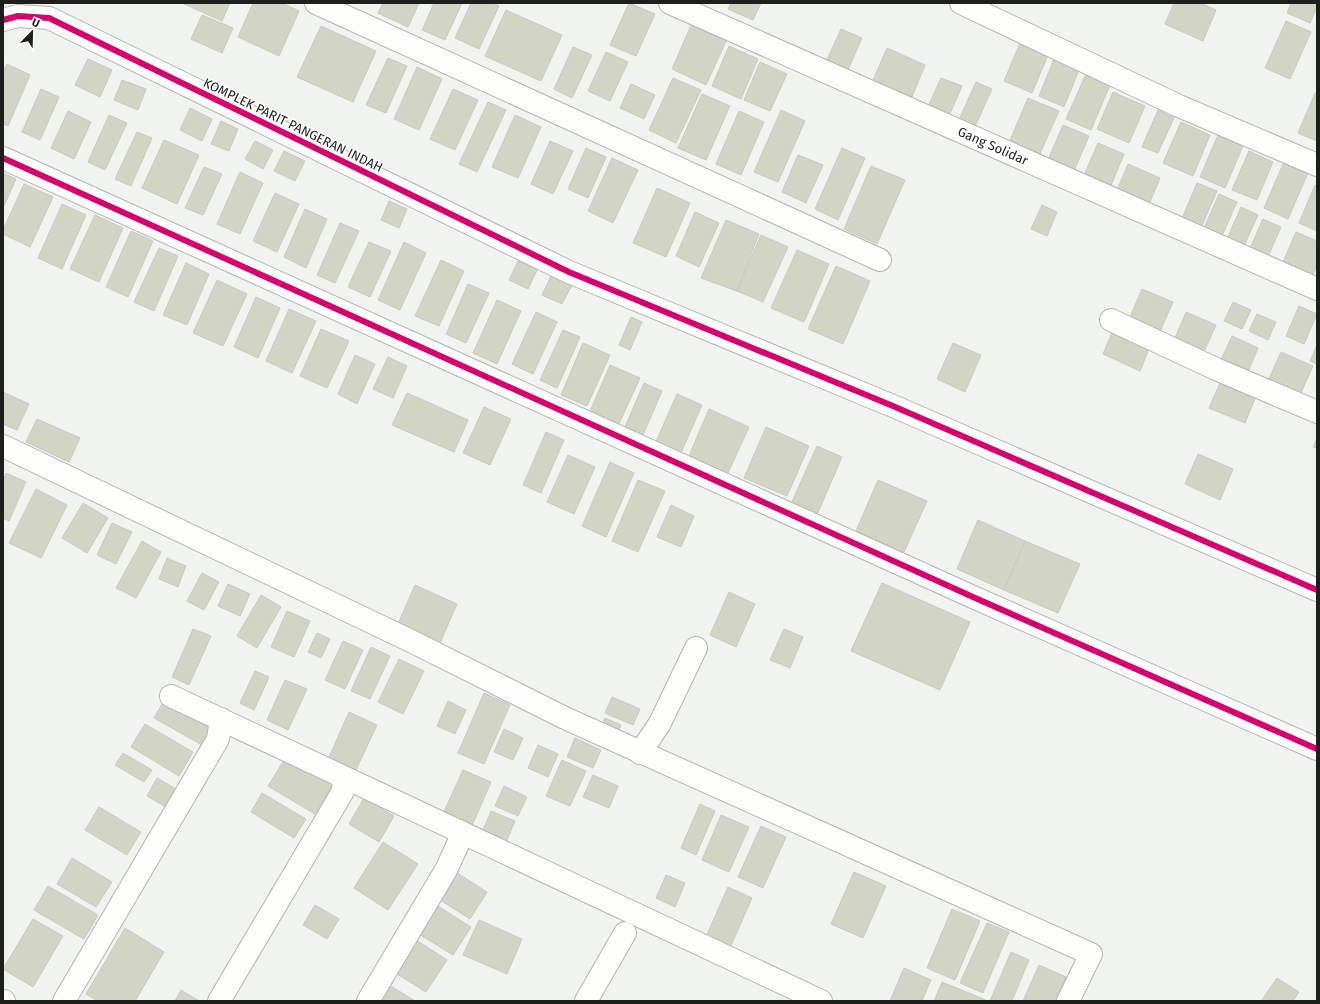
<svg xmlns="http://www.w3.org/2000/svg" width="1320" height="1004" viewBox="0 0 1320 1004" font-family="'Fira Sans',sans-serif">
	<rect width="100%" height="100%" fill="#f0f3ee"/>
	<g fill="#d2d4c4" stroke="#c7c8c4">
		<path d="M182,3H230L222,21Z"/>
		<path d="M253,3H282L299,11L279,56L238,37Z"/>
		<path d="M383,3H419L408,27L378,13Z"/>
		<path d="M434,3H462L445,40L422,30Z"/>
		<path d="M471,3H493L499,6L479,49L455,38Z"/>
		<path d="M629,3L655,14L636,56L610,45Z"/>
		<path d="M731,3H761L753,20L728,9Z"/>
		<path d="M1174,3H1201L1216,10L1203,41L1165,24Z"/>
		<path d="M1291,3H1317V7L1310,23L1287,13Z"/>
		<path d="M506,10L562,35L541,81L485,56Z"/>
		<path d="M202,15L233,28L222,53L191,39Z"/>
		<path d="M1286,21L1311,32L1290,79L1265,68Z"/>
		<path d="M692,23L727,39L706,85L672,69Z"/>
		<path d="M321,26L376,51L353,102L297,77Z"/>
		<path d="M841,29L862,38L847,72L826,62Z"/>
		<path d="M1020,43L1048,55L1032,93L1004,81Z"/>
		<path d="M729,46L758,59L741,99L712,86Z"/>
		<path d="M573,47L592,55L572,98L554,89Z"/>
		<path d="M887,48L925,65L910,102L871,85Z"/>
		<path d="M606,52L628,62L610,101L588,91Z"/>
		<path d="M388,58L407,66L386,113L366,105Z"/>
		<path d="M88,59L112,70L100,97L75,85Z"/>
		<path d="M1054,59L1079,70L1064,107L1039,96Z"/>
		<path d="M760,62L787,74L770,111L744,100Z"/>
		<path d="M7,64L30,75L8,126L3,124V72Z"/>
		<path d="M417,67L442,79L419,130L394,119Z"/>
		<path d="M1086,74L1110,85L1091,130L1066,119Z"/>
		<path d="M673,78L701,90L676,143L649,130Z"/>
		<path d="M941,78L962,86L948,118L927,109Z"/>
		<path d="M122,80L146,89L138,110L114,100Z"/>
		<path d="M976,82L992,89L973,131L957,124Z"/>
		<path d="M631,84L655,95L644,119L620,108Z"/>
		<path d="M41,89L59,97L40,140L22,132Z"/>
		<path d="M453,89L478,100L455,150L430,139Z"/>
		<path d="M1113,92L1145,106L1129,143L1097,129Z"/>
		<path d="M1315,93L1317,94V141L1298,133Z"/>
		<path d="M702,94L730,106L706,160L678,148Z"/>
		<path d="M1028,98L1059,111L1038,158L1008,145Z"/>
		<path d="M488,102L506,110L477,172L459,164Z"/>
		<path d="M190,108L212,119L202,141L180,130Z"/>
		<path d="M781,110L805,121L778,182L754,172Z"/>
		<path d="M1158,110L1174,118L1158,153L1142,147Z"/>
		<path d="M68,111L91,122L74,159L51,148Z"/>
		<path d="M739,111L764,122L741,175L716,164Z"/>
		<path d="M109,115L127,123L105,170L88,162Z"/>
		<path d="M515,115L541,127L518,178L492,167Z"/>
		<path d="M221,121L238,129L229,151L211,144Z"/>
		<path d="M1181,122L1210,135L1193,176L1163,163Z"/>
		<path d="M1063,125L1089,136L1073,173L1047,162Z"/>
		<path d="M137,132L152,138L131,186L115,179Z"/>
		<path d="M1218,135L1243,146L1225,188L1200,177Z"/>
		<path d="M164,140L199,155L177,204L142,188Z"/>
		<path d="M255,141L273,150L263,169L245,159Z"/>
		<path d="M550,141L573,151L553,194L531,184Z"/>
		<path d="M1098,143L1124,154L1109,190L1083,178Z"/>
		<path d="M586,148L606,157L588,198L568,189Z"/>
		<path d="M842,148L865,158L838,220L815,209Z"/>
		<path d="M284,151L305,161L295,181L274,171Z"/>
		<path d="M1249,151L1273,162L1257,200L1232,190Z"/>
		<path d="M798,155L823,165L806,203L782,192Z"/>
		<path d="M612,158L638,170L613,223L588,211Z"/>
		<path d="M1284,162L1308,173L1288,219L1264,208Z"/>
		<path d="M1128,164L1160,178L1147,209L1115,195Z"/>
		<path d="M871,166L905,180L877,244L844,229Z"/>
		<path d="M204,167L222,174L203,215L185,208Z"/>
		<path d="M240,172L263,183L240,234L217,224Z"/>
		<path d="M3,173L16,179L3,208Z"/>
		<path d="M1197,183L1217,191L1200,230L1181,221Z"/>
		<path d="M24,184L53,197L30,247L3,234V230Z"/>
		<path d="M1315,185L1317,186V231L1299,223Z"/>
		<path d="M657,188L690,203L666,257L633,243Z"/>
		<path d="M275,193L299,204L277,252L253,241Z"/>
		<path d="M1219,194L1237,202L1222,236L1204,228Z"/>
		<path d="M389,201L407,209L399,228L381,220Z"/>
		<path d="M62,204L86,215L62,269L38,258Z"/>
		<path d="M1042,205L1057,212L1047,236L1031,229Z"/>
		<path d="M1241,207L1258,215L1243,248L1226,241Z"/>
		<path d="M305,209L327,219L306,268L284,257Z"/>
		<path d="M695,212L719,223L699,267L676,256Z"/>
		<path d="M95,215L123,228L99,282L70,269Z"/>
		<path d="M1263,219L1281,227L1266,261L1248,253Z"/>
		<path d="M726,220L759,234L737,291L701,278Z"/>
		<path d="M340,223L359,231L335,283L317,275Z"/>
		<path d="M131,231L153,241L128,297L106,287Z"/>
		<path d="M1296,232L1317,241V265L1310,282L1280,269Z"/>
		<path d="M761,235L788,247L763,302L737,291Z"/>
		<path d="M369,242L391,251L370,297L348,287Z"/>
		<path d="M404,242L426,253L400,310L378,300Z"/>
		<path d="M159,248L178,256L154,311L134,302Z"/>
		<path d="M797,250L829,264L804,322L771,308Z"/>
		<path d="M441,260L464,271L439,326L415,316Z"/>
		<path d="M518,261L537,270L528,289L509,280Z"/>
		<path d="M186,263L209,274L187,325L163,315Z"/>
		<path d="M836,266L870,281L843,344L808,329Z"/>
		<path d="M552,274L573,283L562,304L542,295Z"/>
		<path d="M217,280L247,294L223,346L193,333Z"/>
		<path d="M468,284L489,293L466,343L446,334Z"/>
		<path d="M1142,289L1173,302L1157,338L1127,324Z"/>
		<path d="M256,297L280,308L258,358L234,347Z"/>
		<path d="M497,300L521,311L497,364L473,353Z"/>
		<path d="M1233,302L1251,310L1242,329L1224,321Z"/>
		<path d="M1299,306L1317,314L1304,344L1286,336Z"/>
		<path d="M289,309L316,321L292,373L266,361Z"/>
		<path d="M536,312L557,322L533,374L512,364Z"/>
		<path d="M1186,312L1216,325L1202,356L1173,343Z"/>
		<path d="M1257,314L1276,322L1268,340L1249,331Z"/>
		<path d="M631,317L642,322L630,350L619,345Z"/>
		<path d="M1114,328L1151,344L1140,371L1103,354Z"/>
		<path d="M321,329L349,341L327,388L300,376Z"/>
		<path d="M563,330L580,337L557,388L540,380Z"/>
		<path d="M1232,336L1258,348L1247,374L1220,362Z"/>
		<path d="M583,343L610,355L587,406L561,395Z"/>
		<path d="M953,343L981,355L965,392L937,379Z"/>
		<path d="M1317,345V364L1310,361Z"/>
		<path d="M1281,352L1313,366L1299,397L1267,383Z"/>
		<path d="M355,355L375,364L357,404L338,394Z"/>
		<path d="M388,357L407,366L393,398L373,389Z"/>
		<path d="M610,365L640,378L617,428L588,416Z"/>
		<path d="M1224,374L1259,389L1245,423L1209,408Z"/>
		<path d="M644,383L662,391L643,435L625,427Z"/>
		<path d="M3,392L29,404L17,430L3,424Z"/>
		<path d="M407,393L468,420L454,452L392,425Z"/>
		<path d="M677,394L702,405L680,455L655,444Z"/>
		<path d="M484,407L511,419L490,465L463,453Z"/>
		<path d="M709,409L749,427L727,475L688,458Z"/>
		<path d="M37,419L80,438L69,462L26,442Z"/>
		<path d="M766,427L809,446L787,496L744,478Z"/>
		<path d="M546,432L564,440L541,493L523,485Z"/>
		<path d="M1317,438V448L1313,447Z"/>
		<path d="M817,446L842,457L816,517L790,506Z"/>
		<path d="M1198,454L1233,469L1220,500L1185,484Z"/>
		<path d="M568,455L595,467L574,514L547,502Z"/>
		<path d="M610,462L634,473L606,537L582,526Z"/>
		<path d="M6,473L26,482L9,521L3,518V481Z"/>
		<path d="M638,480L665,491L638,552L612,541Z"/>
		<path d="M878,480L927,501L904,552L856,531Z"/>
		<path d="M36,489L67,505L41,558L9,543Z"/>
		<path d="M83,503L108,518L87,553L62,538Z"/>
		<path d="M671,505L694,516L681,547L657,537Z"/>
		<path d="M978,520L1025,541L1004,590L957,569Z"/>
		<path d="M112,523L132,532L116,564L97,555Z"/>
		<path d="M142,541L161,552L136,598L116,588Z"/>
		<path d="M1025,541L1080,564L1058,613L1004,590Z"/>
		<path d="M167,558L186,566L178,587L159,579Z"/>
		<path d="M202,573L219,582L204,610L187,601Z"/>
		<path d="M882,583L970,622L940,690L851,651Z"/>
		<path d="M228,584L250,594L240,616L218,606Z"/>
		<path d="M415,585L457,604L440,643L398,624Z"/>
		<path d="M729,592L755,604L736,647L710,635Z"/>
		<path d="M261,595L281,607L257,648L237,636Z"/>
		<path d="M287,611L310,621L294,657L271,647Z"/>
		<path d="M193,629L211,636L189,685L172,677Z"/>
		<path d="M784,629L803,637L790,668L770,660Z"/>
		<path d="M317,633L330,639L321,658L308,652Z"/>
		<path d="M343,641L363,650L345,689L325,680Z"/>
		<path d="M371,647L390,656L370,699L351,691Z"/>
		<path d="M399,659L424,671L403,714L378,702Z"/>
		<path d="M255,671L269,677L254,710L240,703Z"/>
		<path d="M285,680L307,689L288,730L267,720Z"/>
		<path d="M484,693L510,705L484,764L458,753Z"/>
		<path d="M612,697L640,709L633,725L605,713Z"/>
		<path d="M165,699L213,726L202,745L154,718Z"/>
		<path d="M448,701L466,710L455,734L437,726Z"/>
		<path d="M349,712L377,725L354,774L327,762Z"/>
		<path d="M605,718L621,725L616,738L600,731Z"/>
		<path d="M145,724L193,752L179,776L131,747Z"/>
		<path d="M504,729L523,738L513,760L494,752Z"/>
		<path d="M575,738L601,750L593,768L567,757Z"/>
		<path d="M538,745L558,754L548,777L528,768Z"/>
		<path d="M123,753L152,770L144,782L115,765Z"/>
		<path d="M286,757L333,784L315,814L268,786Z"/>
		<path d="M562,760L586,771L570,806L546,796Z"/>
		<path d="M463,770L491,782L471,828L442,816Z"/>
		<path d="M593,775L618,786L609,808L583,797Z"/>
		<path d="M157,778L176,789L166,807L147,796Z"/>
		<path d="M504,786L527,797L518,816L495,806Z"/>
		<path d="M262,793L306,819L294,838L251,812Z"/>
		<path d="M364,798L394,816L379,842L349,824Z"/>
		<path d="M700,804L715,811L696,855L681,848Z"/>
		<path d="M99,807L141,832L127,855L85,830Z"/>
		<path d="M491,811L515,821L504,847L480,837Z"/>
		<path d="M721,815L749,827L729,872L702,860Z"/>
		<path d="M761,826L786,837L763,888L738,877Z"/>
		<path d="M383,842L418,864L388,910L354,888Z"/>
		<path d="M72,858L112,882L96,907L57,884Z"/>
		<path d="M451,869L487,892L470,919L434,896Z"/>
		<path d="M854,872L886,886L863,938L831,924Z"/>
		<path d="M666,875L685,883L675,907L656,898Z"/>
		<path d="M48,886L98,915L84,939L34,910Z"/>
		<path d="M728,887L752,898L730,948L706,937Z"/>
		<path d="M433,903L471,927L453,955L414,931Z"/>
		<path d="M315,905L339,919L327,939L303,925Z"/>
		<path d="M952,909L980,921L955,980L927,968Z"/>
		<path d="M33,919L63,936L33,987L3,969Z"/>
		<path d="M479,920L522,939L507,974L463,955Z"/>
		<path d="M987,923L1009,932L983,993L960,983Z"/>
		<path d="M125,928L164,952L135,1001H98L86,994Z"/>
		<path d="M413,938L447,960L426,992L392,971Z"/>
		<path d="M1011,952L1029,960L1012,1001H990Z"/>
		<path d="M1039,965L1066,977L1056,1001H1023Z"/>
		<path d="M904,968L931,980L922,1001H890Z"/>
		<path d="M1277,978L1299,992L1293,1001H1261Z"/>
		<path d="M942,982L986,1000L985,1001H934Z"/>
		<path d="M386,983L415,1001H374Z"/>
		<path d="M181,990L199,1001H175Z"/>
	</g>
	<g fill="none" stroke-linecap="round" stroke-linejoin="round">
		<defs>
			<g id="street">
				<path d="M316,3L880,260"/>
				<path d="M670,3L1317,289"/>
				<path d="M961,3L1179,106L1317,165"/>
				<path d="M3,20L18,16L49,18L569,272L893,406L1317,590"/>
				<path d="M3,158L973,597L1317,749"/>
				<path d="M1111,320L1216,369L1317,412"/>
				<path d="M3,446L413,642L567,719L1091,954L1068,1001"/>
				<path d="M171,696L821,1001"/>
				<path d="M640,753L660,723L696,648"/>
				<path d="M3,1001H4"/>
				<path d="M64,1001L218,739L221,719"/>
				<path d="M219,1001L342,793L345,778"/>
				<path d="M368,1001L446,870L463,833"/>
				<path d="M586,1001L625,933"/>
			</g>
		</defs>
		<use href="#street" stroke="#b3b5b2" stroke-width="24"/>
		<use href="#street" stroke="#fdfdfc" stroke-width="22"/>
		<defs>
			<g id="cycleway">
				<path d="M3,20L18,16L49,18L569,272L893,406L1317,590"/>
				<path d="M3,158L973,597L1317,749"/>
			</g>
		</defs>
		<use href="#cycleway" stroke="#fff" stroke-width="8"/>
		<use href="#cycleway" stroke="#d6006c" stroke-width="6"/>
	</g>
	<g text-anchor="middle" dominant-baseline="central" stroke-width="3" stroke-linejoin="round" paint-order="stroke">
		<g font-size="13" fill="#1d1f1c" stroke="#fff">
			<text transform="translate(293 125) rotate(26)">KOMPLEK PARIT PANGERAN INDAH</text>
			<text transform="translate(993 146) rotate(24)">Gang Solidar</text>
		</g>
	</g>
	<rect width="1320" height="1004" fill="none" stroke="#1d1f1c" stroke-width="8"/>
	<g transform="translate(32 32) rotate(23)" stroke="#ffffff" stroke-width="3" paint-order="stroke">
	<path d="M0-3L7 15L0 10L-7 15Z" fill="#1d1f1c"/>
	<text y="-6" font-size="11" font-weight="bold" text-anchor="middle" fill="#1d1f1c">U</text>
	</g>
</svg>
